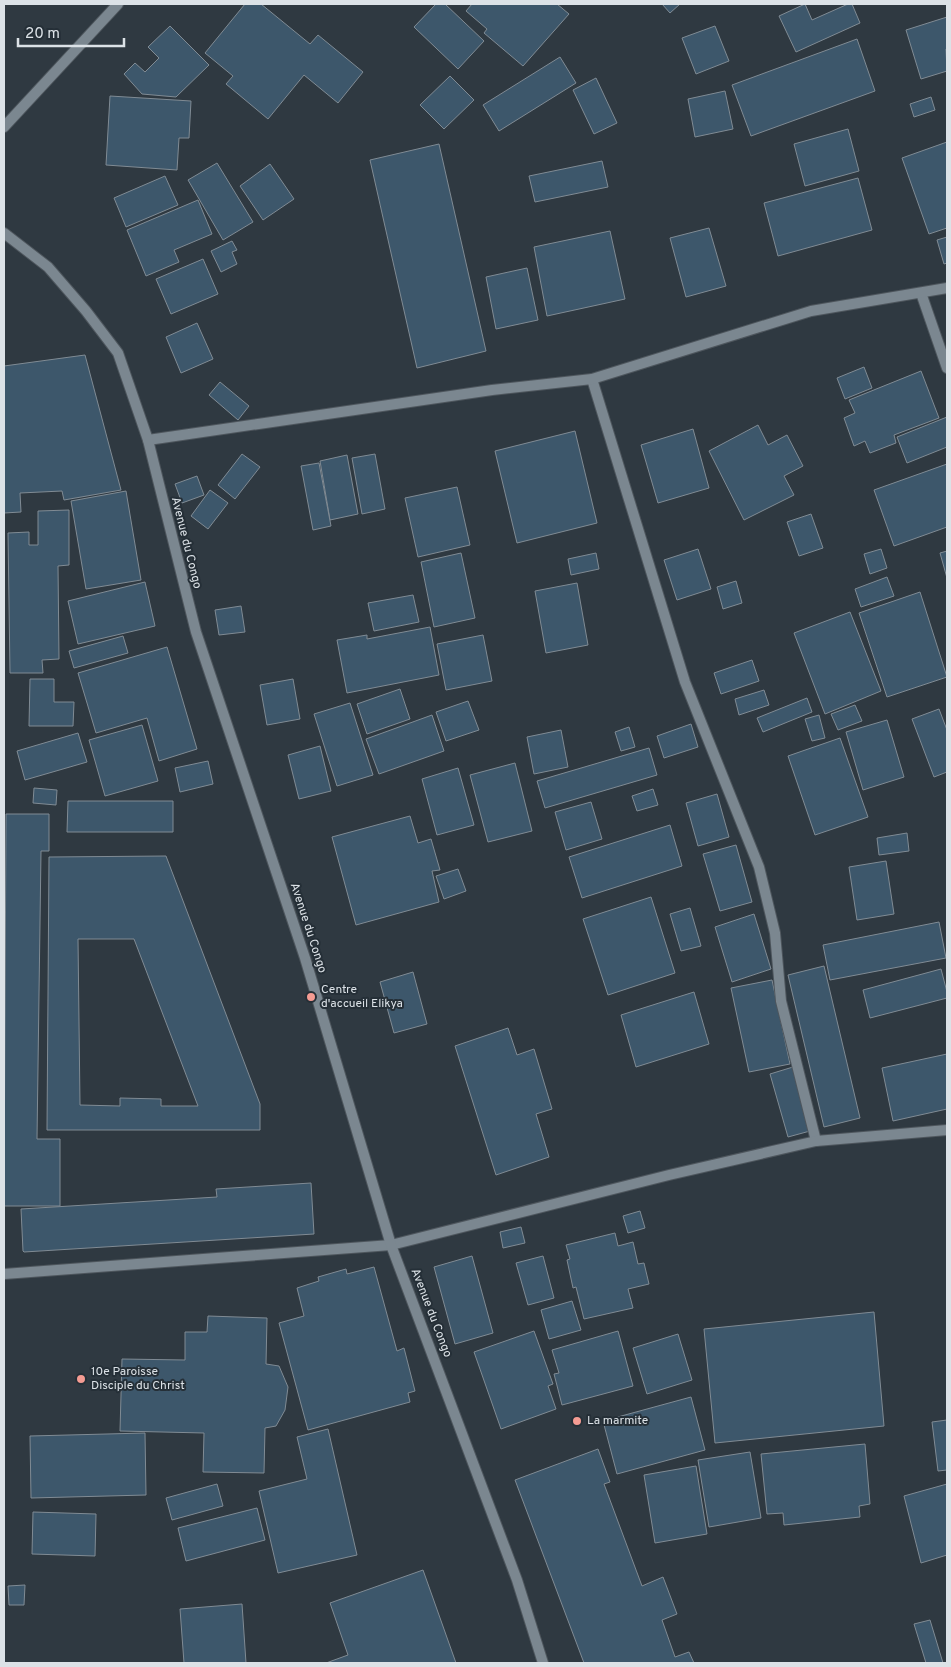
<svg xmlns="http://www.w3.org/2000/svg" width="951" height="1667" viewBox="0 0 951 1667" font-family="Overpass,sans-serif">
	<rect width="100%" height="100%" fill="#2f3941"/>
	<g fill="#3d576b" stroke="#808b94" fill-rule="evenodd">
		<path d="M245,4H261L310,44L318,35L363,72L338,103L304,75L268,119L226,84L233,76L205,53Z"/>
		<path d="M436,4H445L484,41L458,69L414,27Z"/>
		<path d="M472,4H557L569,14L523,66L484,33L487,29L466,11Z"/>
		<path d="M662,4H680L670,13Z"/>
		<path d="M805,4L812,20L848,4H852L860,23L796,52L779,16Z"/>
		<path d="M947,17V48L946,49L947,71L921,79L906,30Z"/>
		<path d="M170,26L209,65L176,97L142,94L124,74L135,63L145,72L159,58L148,47Z"/>
		<path d="M715,26L729,61L696,74L682,38Z"/>
		<path d="M857,39L875,91L751,136L732,85Z"/>
		<path d="M560,57L576,83L499,131L483,105Z"/>
		<path d="M450,76L474,100L444,129L420,105Z"/>
		<path d="M596,78L617,123L594,134L573,90Z"/>
		<path d="M725,91L733,129L695,137L688,99Z"/>
		<path d="M110,96L191,101L189,138H179L177,170L106,165Z"/>
		<path d="M931,97L935,110L914,117L910,104Z"/>
		<path d="M848,129L859,171L805,186L794,144Z"/>
		<path d="M947,142V228L929,234L902,158Z"/>
		<path d="M439,144L486,351L417,368L370,160Z"/>
		<path d="M602,161L608,187L535,202L529,176Z"/>
		<path d="M217,163L253,222L223,240L188,180Z"/>
		<path d="M270,164L294,199L263,220L240,186Z"/>
		<path d="M165,176L178,205L126,227L114,198Z"/>
		<path d="M858,178L872,230L778,256L764,203Z"/>
		<path d="M198,200L212,234L174,250L179,262L146,276L127,230Z"/>
		<path d="M709,228L726,286L686,297L670,238Z"/>
		<path d="M610,231L625,299L547,316L534,247Z"/>
		<path d="M947,237V263L944,264L937,240Z"/>
		<path d="M232,241L237,250L232,252L237,264L221,272L211,251Z"/>
		<path d="M203,259L218,294L171,314L156,279Z"/>
		<path d="M527,268L538,320L496,329L486,277Z"/>
		<path d="M197,323L213,359L181,373L166,337Z"/>
		<path d="M85,355L121,490L64,500L62,491L20,493L21,512L4,513V366Z"/>
		<path d="M864,367L872,388L845,399L837,378Z"/>
		<path d="M921,371L939,418L894,435L896,443L870,453L865,441L854,446L844,418L855,413L849,400Z"/>
		<path d="M220,382L249,406L238,420L209,395Z"/>
		<path d="M947,417V447L907,463L897,437Z"/>
		<path d="M758,425L768,445L787,435L803,466L784,476L794,495L744,520L709,451Z"/>
		<path d="M693,429L709,488L658,503L641,445Z"/>
		<path d="M575,431L597,523L517,543L495,451Z"/>
		<path d="M242,454L260,467L235,499L218,485Z"/>
		<path d="M375,454L385,509L362,514L352,458Z"/>
		<path d="M347,455L358,514L330,520L320,461Z"/>
		<path d="M319,463L331,526L313,530L301,466Z"/>
		<path d="M947,464V527L894,546L874,490Z"/>
		<path d="M197,476L204,495L182,503L175,484Z"/>
		<path d="M457,487L470,545L418,557L405,498Z"/>
		<path d="M210,490L228,503L208,529L191,516Z"/>
		<path d="M126,491L141,580L86,589L71,501Z"/>
		<path d="M69,510V565L58,566L59,659L42,660L43,673H10L8,533L29,532V545H38V511Z"/>
		<path d="M811,514L823,548L799,556L787,522Z"/>
		<path d="M698,549L711,589L677,600L664,560Z"/>
		<path d="M881,549L887,568L870,574L864,554Z"/>
		<path d="M947,551V578L940,553Z"/>
		<path d="M461,553L475,618L434,627L421,562Z"/>
		<path d="M596,553L599,569L571,575L568,559Z"/>
		<path d="M887,577L894,596L861,607L855,589Z"/>
		<path d="M736,581L742,603L723,609L717,587Z"/>
		<path d="M145,582L155,626L78,644L68,601Z"/>
		<path d="M577,583L588,645L546,653L535,591Z"/>
		<path d="M920,592L947,677L887,697L859,613Z"/>
		<path d="M413,595L419,622L374,631L368,603Z"/>
		<path d="M241,606L245,632L219,635L215,610Z"/>
		<path d="M850,612L881,691L825,714L794,633Z"/>
		<path d="M430,627L439,675L347,693L337,640L367,635V639Z"/>
		<path d="M483,635L492,681L446,690L437,644Z"/>
		<path d="M123,636L128,653L74,668L69,651Z"/>
		<path d="M167,647L197,749L159,761L147,718L96,733L78,673Z"/>
		<path d="M752,660L759,681L721,694L714,673Z"/>
		<path d="M30,679H54V702H74L73,726H29Z"/>
		<path d="M293,679L300,719L267,725L260,685Z"/>
		<path d="M400,689L410,719L367,734L357,704Z"/>
		<path d="M764,690L769,705L739,715L735,699Z"/>
		<path d="M807,698L812,712L763,732L757,718Z"/>
		<path d="M468,701L479,730L446,741L436,712Z"/>
		<path d="M350,703L373,775L337,786L314,714Z"/>
		<path d="M855,705L862,721L838,730L831,714Z"/>
		<path d="M939,709L947,730V772L934,777L912,719Z"/>
		<path d="M432,715L444,751L379,774L366,739Z"/>
		<path d="M819,715L825,738L812,741L805,719Z"/>
		<path d="M887,720L904,777L863,790L846,732Z"/>
		<path d="M691,724L698,747L664,758L657,736Z"/>
		<path d="M142,725L158,781L105,796L89,740Z"/>
		<path d="M629,727L635,747L621,751L615,732Z"/>
		<path d="M561,730L568,767L534,774L527,737Z"/>
		<path d="M78,733L87,762L25,780L17,751Z"/>
		<path d="M840,738L868,817L815,835L788,756Z"/>
		<path d="M320,746L331,791L299,799L288,755Z"/>
		<path d="M649,748L657,775L545,808L537,781Z"/>
		<path d="M208,761L213,784L180,792L175,768Z"/>
		<path d="M515,763L532,831L488,842L470,775Z"/>
		<path d="M458,768L474,825L437,835L422,779Z"/>
		<path d="M34,788L57,790L56,805L33,803Z"/>
		<path d="M653,789L658,805L637,811L632,796Z"/>
		<path d="M717,794L729,837L698,846L686,803Z"/>
		<path d="M68,801H173V832H67Z"/>
		<path d="M591,802L602,839L566,850L555,812Z"/>
		<path d="M6,814H49V851H41L37,1139H60V1206H4Z"/>
		<path d="M410,816L418,843L431,839L440,870L432,871L439,902L356,925L332,837Z"/>
		<path d="M670,825L682,866L582,898L569,857Z"/>
		<path d="M907,833L909,851L879,855L877,838Z"/>
		<path d="M736,845L752,902L720,911L703,854Z"/>
		<path d="M166,856L260,1104V1130H47L49,857ZM78,939H134L198,1106H161V1099L120,1098V1106L80,1105Z"/>
		<path d="M886,861L894,914L857,920L849,867Z"/>
		<path d="M458,869L466,891L444,899L436,876Z"/>
		<path d="M651,897L675,973L608,995L583,919Z"/>
		<path d="M690,908L701,946L681,951L670,914Z"/>
		<path d="M754,914L771,969L732,982L715,927Z"/>
		<path d="M939,922L946,958L830,980L823,945Z"/>
		<path d="M824,966L860,1118L824,1127L788,975Z"/>
		<path d="M941,969L947,992V998L870,1018L863,990Z"/>
		<path d="M413,972L427,1024L394,1033L380,982Z"/>
		<path d="M772,980L790,1064L749,1072L731,988Z"/>
		<path d="M694,992L709,1044L636,1067L621,1015Z"/>
		<path d="M508,1028L517,1055L534,1049L552,1109L536,1114L549,1157L496,1175L455,1046Z"/>
		<path d="M947,1054V1109L893,1121L882,1068Z"/>
		<path d="M793,1067L810,1131L788,1137L770,1074Z"/>
		<path d="M311,1183L314,1234L24,1252L23,1251L21,1209L217,1197L216,1189Z"/>
		<path d="M640,1211L645,1228L628,1233L623,1216Z"/>
		<path d="M521,1227L525,1243L503,1248L500,1232Z"/>
		<path d="M615,1233L618,1246L633,1242L638,1264L644,1263L649,1284L628,1289L633,1308L584,1319L576,1287L573,1288L567,1260L570,1259L566,1245Z"/>
		<path d="M472,1256L493,1333L455,1344L434,1267Z"/>
		<path d="M543,1256L554,1298L528,1305L516,1263Z"/>
		<path d="M374,1267L397,1351L404,1348L415,1391L408,1393L410,1402L308,1430L279,1323L304,1316L297,1288L319,1281L318,1277L346,1269L347,1274Z"/>
		<path d="M572,1301L581,1330L549,1339L541,1310Z"/>
		<path d="M874,1312L884,1426L715,1443L704,1329Z"/>
		<path d="M208,1316L267,1318L266,1364L279,1366L288,1387L285,1410L276,1426L265,1428L264,1473L203,1472L204,1433L120,1431L122,1359L185,1360V1332H207Z"/>
		<path d="M534,1331L553,1384L548,1386L556,1409L501,1429L474,1352Z"/>
		<path d="M618,1331L633,1386L562,1405L554,1374L559,1373L552,1350Z"/>
		<path d="M678,1334L692,1380L647,1394L633,1348Z"/>
		<path d="M691,1397L705,1450L617,1474L603,1421Z"/>
		<path d="M947,1420V1470L938,1471L932,1422Z"/>
		<path d="M328,1429L357,1555L278,1573L259,1491L307,1479L297,1437Z"/>
		<path d="M145,1433L146,1495L31,1498L30,1436Z"/>
		<path d="M865,1444L870,1504L859,1506L860,1517L784,1525L783,1513L767,1514L761,1454Z"/>
		<path d="M598,1449L610,1482L604,1484L642,1586L663,1577L677,1614L662,1620L675,1657L689,1652L694,1663H584L515,1480Z"/>
		<path d="M750,1452L761,1518L709,1527L698,1460Z"/>
		<path d="M696,1466L707,1534L655,1543L644,1475Z"/>
		<path d="M217,1484L223,1506L172,1520L166,1498Z"/>
		<path d="M947,1484V1555L921,1563L904,1496Z"/>
		<path d="M257,1508L265,1540L186,1561L178,1528Z"/>
		<path d="M33,1512L96,1514L95,1556L32,1554Z"/>
		<path d="M423,1570L456,1663H326L348,1655L330,1603Z"/>
		<path d="M25,1585L24,1605H9L8,1586Z"/>
		<path d="M242,1604L246,1663H184L180,1609Z"/>
		<path d="M930,1620L943,1663H926L914,1624Z"/>
	</g>
	<g fill="none" stroke-linecap="round" stroke-linejoin="round">
		<defs>
			<g id="minor">
				<path d="M4,127L118,4"/>
				<path d="M921,293L947,368"/>
				<path d="M592,379L685,682L759,867L775,933L781,1001L816,1141"/>
				<path d="M148,440L492,390L592,379L811,311L947,288"/>
				<path d="M4,1274L391,1245L669,1175L816,1141L947,1130"/>
			</g>
			<path id="tertiary" d="M4,233L48,267L86,311L118,353L148,440L196,632L305,958L391,1245L517,1580L543,1663"/>
		</defs>
		<use href="#minor" stroke="#4e565d" stroke-width="12"/>
		<use href="#tertiary" stroke="#4e565d" stroke-width="12"/>
		<use href="#minor" stroke="#7b8790" stroke-width="10"/>
		<use href="#tertiary" stroke="#7b8790" stroke-width="10"/>
	</g>
	<g fill="#f59c93" stroke="#252f37" stroke-width="2">
		<circle cx="311" cy="997" r="5"/>
		<circle cx="81" cy="1379" r="5"/>
		<circle cx="577" cy="1421" r="5"/>
	</g>
	<g text-anchor="middle" dominant-baseline="central" stroke-width="4" stroke-linejoin="round" paint-order="stroke">
		<g font-size="12" fill="#dce2e7" stroke="#252f37">
			<text transform="translate(186 543) rotate(76)">Avenue du Congo</text>
			<text transform="translate(308 928) rotate(72)">Avenue du Congo</text>
			<text transform="translate(431 1313) rotate(69)">Avenue du Congo</text>
		</g>
		<g font-size="12" fill="#dce2e7" stroke="#252f37" text-anchor="start">
			<text x="321" y="990">Centre<tspan x="321" dy="14">d'accueil Elikya</tspan></text>
			<text x="91" y="1372">10e Paroisse<tspan x="91" dy="14">Disciple du Christ</tspan></text>
			<text x="587" y="1421">La marmite</text>
		</g>
	</g>
	<rect width="951" height="1667" fill="none" stroke="#dce2e7" stroke-width="10"/>
	<path d="M18 38v8h106v-8" fill="none" stroke="#dce2e7" stroke-width="2.5"/>
	<text x="25" y="38" font-size="15" fill="#dce2e7" stroke="#252f37" stroke-width="4" paint-order="stroke">20 m</text>
</svg>
